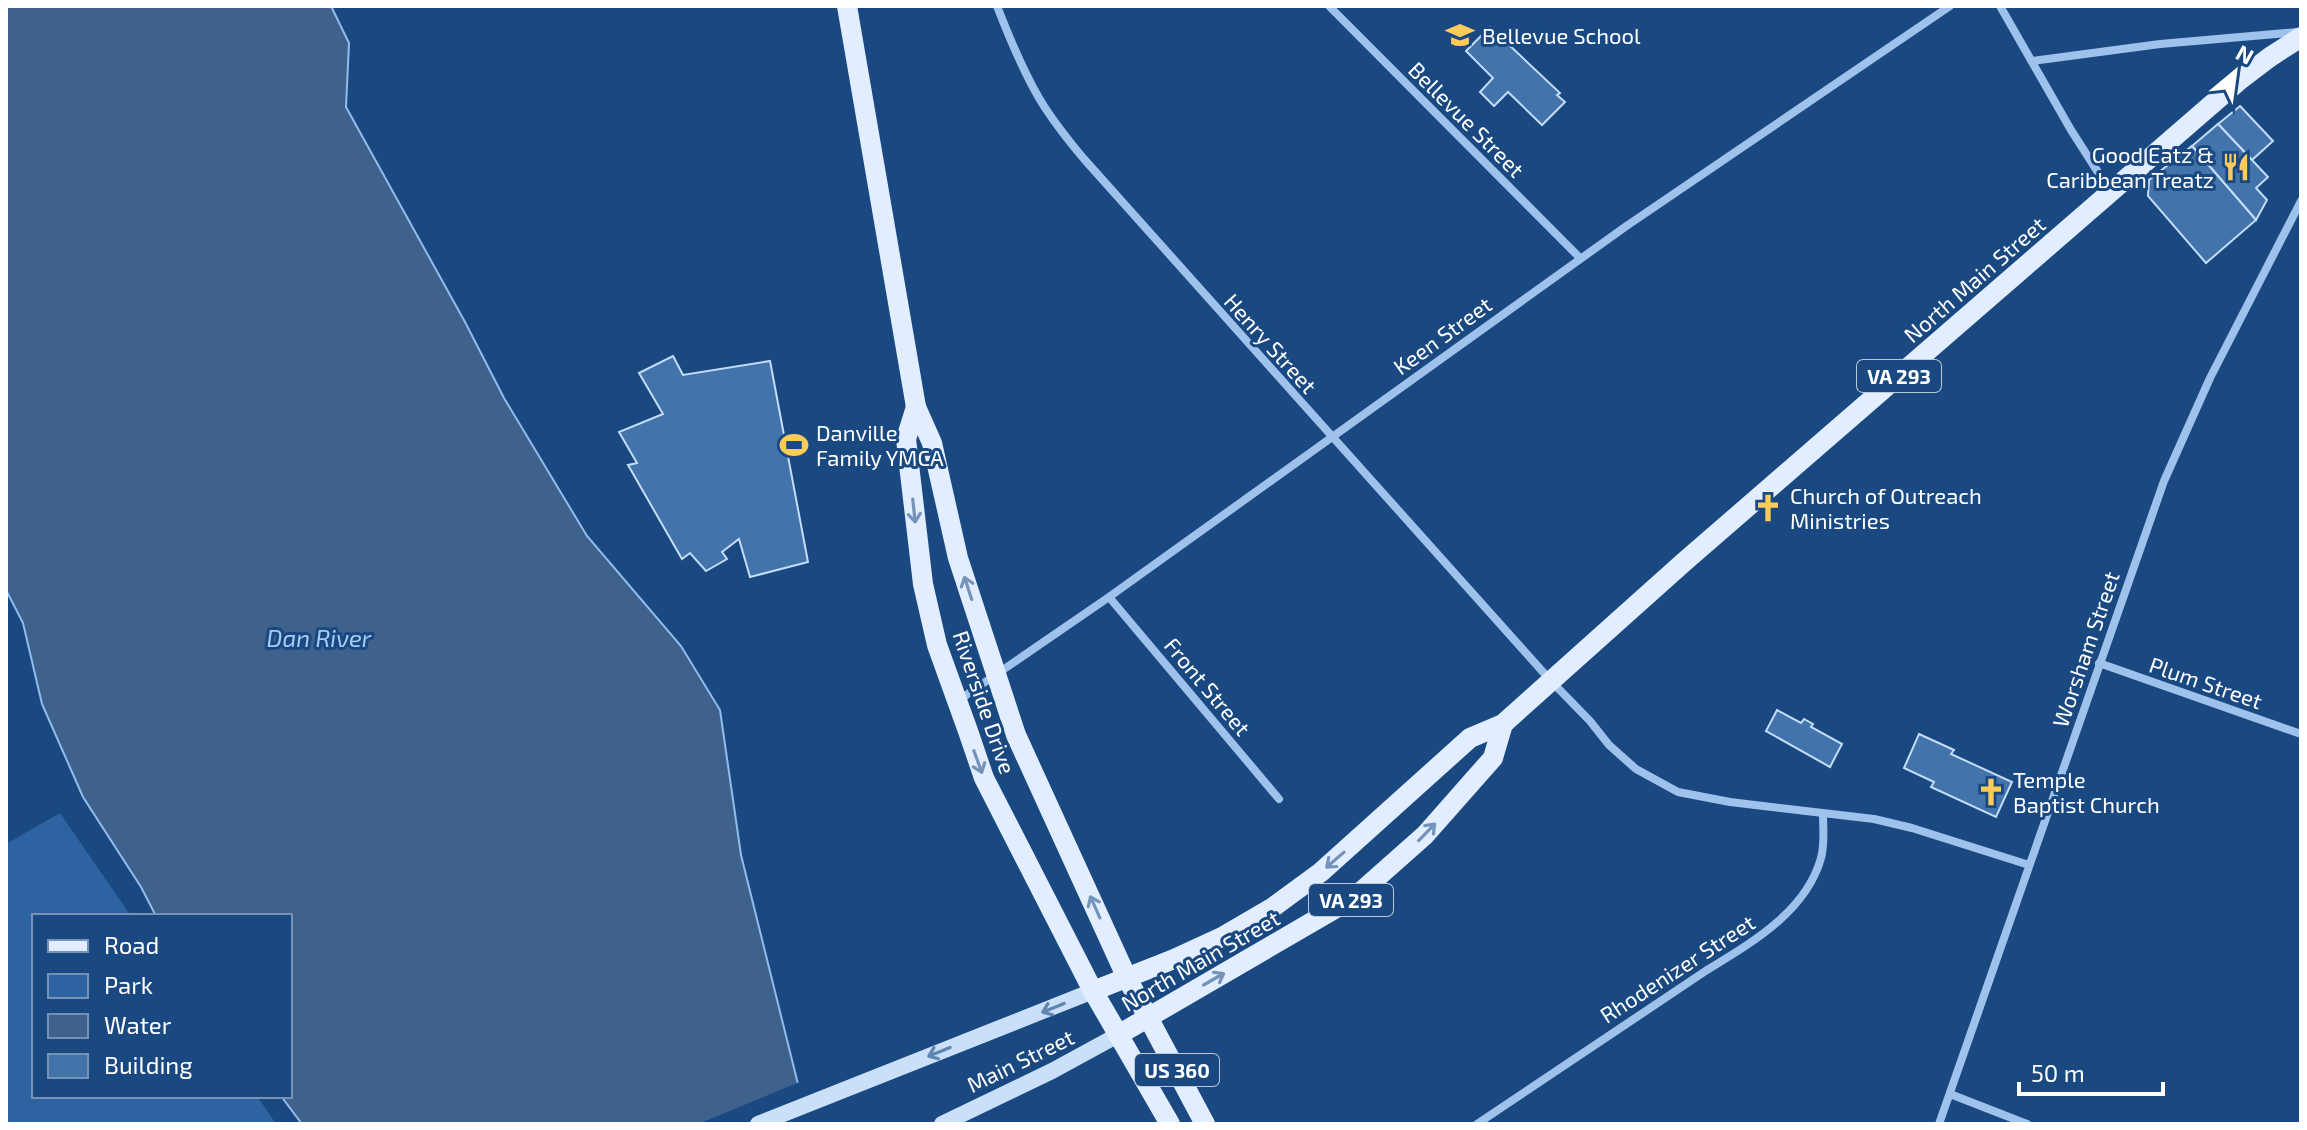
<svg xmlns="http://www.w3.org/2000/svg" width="2307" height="1130" viewBox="0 0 2307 1130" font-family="'Exo 2',sans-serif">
	<rect width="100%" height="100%" fill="#1a4982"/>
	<path fill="#2d63a1" d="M60,813L131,916H34V1096H257L276,1124H6V844Z"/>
	<path fill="#3f628c" stroke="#91bded" stroke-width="2" d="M6,6H331L349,43L346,107L465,322L504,398L587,536L681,646L720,710L741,855L798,1084L829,1124H302L281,1096H290V916H156L141,887L83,797L42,704L23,623L6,590Z"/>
	<path fill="#1a4982" d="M802,1081L833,1124H698Z"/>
	<g fill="#4273ab" stroke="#c3dcf8" stroke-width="2">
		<path d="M1490,27L1560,93L1557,95L1565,102L1542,125L1508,92L1494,106L1480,92L1493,78L1466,51Z"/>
		<path d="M2240,106L2273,141L2252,160L2218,124Z"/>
		<path d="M2218,124L2268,177L2256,188L2267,200L2256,220L2192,146Z"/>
		<path d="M2192,146L2256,220L2206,263L2148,196L2149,180Z"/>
		<path d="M673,356L683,375L770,361L808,562L750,577L739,539L722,552L727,559L706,571L690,553L682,559L628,465L637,463L619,432L663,414L639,373Z"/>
		<path d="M1777,710L1801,723L1804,719L1813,724L1811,727L1842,744L1830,767L1766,731Z"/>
		<path d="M1919,734L1954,750L1951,754L2012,782L1996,817L1931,787L1934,782L1904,768Z"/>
	</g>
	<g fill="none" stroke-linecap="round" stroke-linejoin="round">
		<g stroke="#9ec2eb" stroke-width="8">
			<path d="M997,6C1009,37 1022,69 1039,98C1052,120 1068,140 1084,159L1551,681L1590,721L1609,745L1636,769L1678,792L1730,802L1874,819L1912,828L2029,865"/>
			<path d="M1329,6L1580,258"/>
			<path d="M2000,6L2071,130L2110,191"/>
			<path d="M2032,61L2160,44L2298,32"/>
			<path d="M1109,597L1279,799"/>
			<path d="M2099,663L2301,734"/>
			<path d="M959,700L1109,597L1625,227L1950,6"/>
			<path d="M1950,1094L2027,1124"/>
			<path d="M1477,1124L1707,970C1751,943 1806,912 1821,858C1825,844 1823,828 1823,814"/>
			<path d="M1939,1124L2164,481L2210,378L2301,201"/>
		</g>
		<g stroke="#cadff8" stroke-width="16">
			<path d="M758,1124L1093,991"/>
			<path d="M942,1124L1052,1071L1118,1035"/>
		</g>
		<g stroke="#e2eeff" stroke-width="20">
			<path d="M847,6L916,407L932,443L958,558L1016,735L1127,978L1205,1124"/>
			<path d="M916,407L906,439L923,584L937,645L968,731L984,778L1093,991L1170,1124"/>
			<path d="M1093,991L1174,959L1224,936L1272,908L1321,872L1470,738L1503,724L1684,562L2241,79L2270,57L2301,37"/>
			<path d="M1118,1035L1355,897L1425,835L1493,758L1503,724"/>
		</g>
	</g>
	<defs><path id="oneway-shaft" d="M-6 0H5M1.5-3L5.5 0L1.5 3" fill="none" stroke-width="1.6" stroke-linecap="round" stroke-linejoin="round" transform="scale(2)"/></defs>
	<g stroke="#7493ba">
		<use href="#oneway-shaft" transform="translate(914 511) rotate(84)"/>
		<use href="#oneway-shaft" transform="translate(968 588) rotate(-108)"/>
		<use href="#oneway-shaft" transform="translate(978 762) rotate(70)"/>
		<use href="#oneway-shaft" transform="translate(1427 832) rotate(-46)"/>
		<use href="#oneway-shaft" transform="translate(1335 860) rotate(139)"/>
		<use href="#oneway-shaft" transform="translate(1095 907) rotate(-114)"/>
		<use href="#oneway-shaft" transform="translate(1214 979) rotate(-30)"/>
	</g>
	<g stroke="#6085b1">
		<use href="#oneway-shaft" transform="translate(1053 1008) rotate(158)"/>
		<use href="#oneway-shaft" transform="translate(939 1052) rotate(158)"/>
	</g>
	<defs>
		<symbol id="school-bare" viewBox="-9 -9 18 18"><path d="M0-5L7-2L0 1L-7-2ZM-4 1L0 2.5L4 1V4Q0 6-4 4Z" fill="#fdcb59" stroke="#1a4982" stroke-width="2.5" paint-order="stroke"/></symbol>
		<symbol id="restaurant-bare" viewBox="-9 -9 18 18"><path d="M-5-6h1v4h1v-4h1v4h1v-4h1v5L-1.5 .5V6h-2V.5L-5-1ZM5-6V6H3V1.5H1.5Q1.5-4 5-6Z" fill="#fdcb59" stroke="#1a4982" stroke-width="2.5" paint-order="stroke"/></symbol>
		<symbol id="stadium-bare" viewBox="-9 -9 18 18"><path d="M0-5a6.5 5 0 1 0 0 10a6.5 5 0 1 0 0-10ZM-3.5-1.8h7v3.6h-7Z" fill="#fdcb59" stroke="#1a4982" stroke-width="2.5" paint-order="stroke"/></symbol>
		<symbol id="church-bare" viewBox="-9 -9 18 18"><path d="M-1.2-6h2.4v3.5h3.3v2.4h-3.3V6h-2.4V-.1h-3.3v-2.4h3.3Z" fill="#fdcb59" stroke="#1a4982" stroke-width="2.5" paint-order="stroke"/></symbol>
	</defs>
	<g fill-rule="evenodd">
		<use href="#school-bare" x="1440" y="15" width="40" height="40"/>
		<use href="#restaurant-bare" x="2216" y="147" width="40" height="40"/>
		<use href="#stadium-bare" x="774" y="425" width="40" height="40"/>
		<use href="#church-bare" x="1748" y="488" width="40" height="40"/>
		<use href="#church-bare" x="1971" y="772" width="40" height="40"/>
	</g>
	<g text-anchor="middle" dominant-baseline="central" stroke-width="6" stroke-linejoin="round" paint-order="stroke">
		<g fill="#1a4982" stroke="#bac8da" stroke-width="2">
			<rect x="1857" y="360" width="84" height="32" rx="6"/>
			<rect x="1309" y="884" width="84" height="32" rx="6"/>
			<rect x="1135" y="1054" width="84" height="32" rx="6"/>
		</g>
		<g font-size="20" font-weight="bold" fill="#fff">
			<text x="1899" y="376">VA 293</text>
			<text x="1351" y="900">VA 293</text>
			<text x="1177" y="1070">US 360</text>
		</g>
		<g font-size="22" fill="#fff" stroke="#1a4982" text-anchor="start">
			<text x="1482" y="35">Bellevue School</text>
			<text x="2214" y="154" text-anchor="end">Good Eatz &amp;<tspan x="2214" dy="25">Caribbean Treatz</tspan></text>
			<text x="816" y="432">Danville<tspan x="816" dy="25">Family YMCA</tspan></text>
			<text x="1790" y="495">Church of Outreach<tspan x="1790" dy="25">Ministries</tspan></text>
			<text x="2013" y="779">Temple<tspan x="2013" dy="25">Baptist Church</tspan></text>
		</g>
		<g font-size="22" fill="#fff" stroke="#1a4982">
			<text transform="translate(1467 119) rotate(45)">Bellevue Street</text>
			<text transform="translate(1974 279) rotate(-41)">North Main Street</text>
			<text transform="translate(1442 335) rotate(-36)">Keen Street</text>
			<text transform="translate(1271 343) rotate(48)">Henry Street</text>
			<text transform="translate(2085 649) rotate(-71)">Worsham Street</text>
			<text transform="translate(2206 682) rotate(19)">Plum Street</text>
			<text transform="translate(1208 686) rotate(50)">Front Street</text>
			<text transform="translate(985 702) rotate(71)">Riverside Drive</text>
			<text transform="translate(1200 960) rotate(-30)">North Main Street</text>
			<text transform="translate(1677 968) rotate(-33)">Rhodenizer Street</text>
			<text transform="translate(1020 1060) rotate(-26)">Main Street</text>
		</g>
		<g font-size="24" font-style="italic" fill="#a9ccf3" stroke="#1a4982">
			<text x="319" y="637">Dan River</text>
		</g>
	</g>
	<rect width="2307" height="1130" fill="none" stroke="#ffffff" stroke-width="16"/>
	<rect x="32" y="914" width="260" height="184" fill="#1a4982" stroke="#7692b4" stroke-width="2"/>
	<rect x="48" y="940" width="40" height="12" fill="#e2eeff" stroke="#7692b4" stroke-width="2"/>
	<text x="104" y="954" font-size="24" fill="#ffffff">Road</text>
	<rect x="48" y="974" width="40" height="24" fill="#2d63a1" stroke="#7692b4" stroke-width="2"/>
	<text x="104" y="994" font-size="24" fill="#ffffff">Park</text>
	<rect x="48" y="1014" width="40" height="24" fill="#3f628c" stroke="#7692b4" stroke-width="2"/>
	<text x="104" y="1034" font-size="24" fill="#ffffff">Water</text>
	<rect x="48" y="1054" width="40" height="24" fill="#4273ab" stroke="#7692b4" stroke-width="2"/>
	<text x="104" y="1074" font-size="24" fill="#ffffff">Building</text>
	<g transform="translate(2235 72) rotate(29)" stroke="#1a4982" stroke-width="6" paint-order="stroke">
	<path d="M0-6L14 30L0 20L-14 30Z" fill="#ffffff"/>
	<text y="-12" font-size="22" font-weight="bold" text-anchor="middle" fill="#ffffff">N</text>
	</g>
	<path d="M2019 1082v12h144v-12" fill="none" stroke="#ffffff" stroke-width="4"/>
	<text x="2031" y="1082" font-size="24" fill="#ffffff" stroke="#1a4982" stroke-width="6" paint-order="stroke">50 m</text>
</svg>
